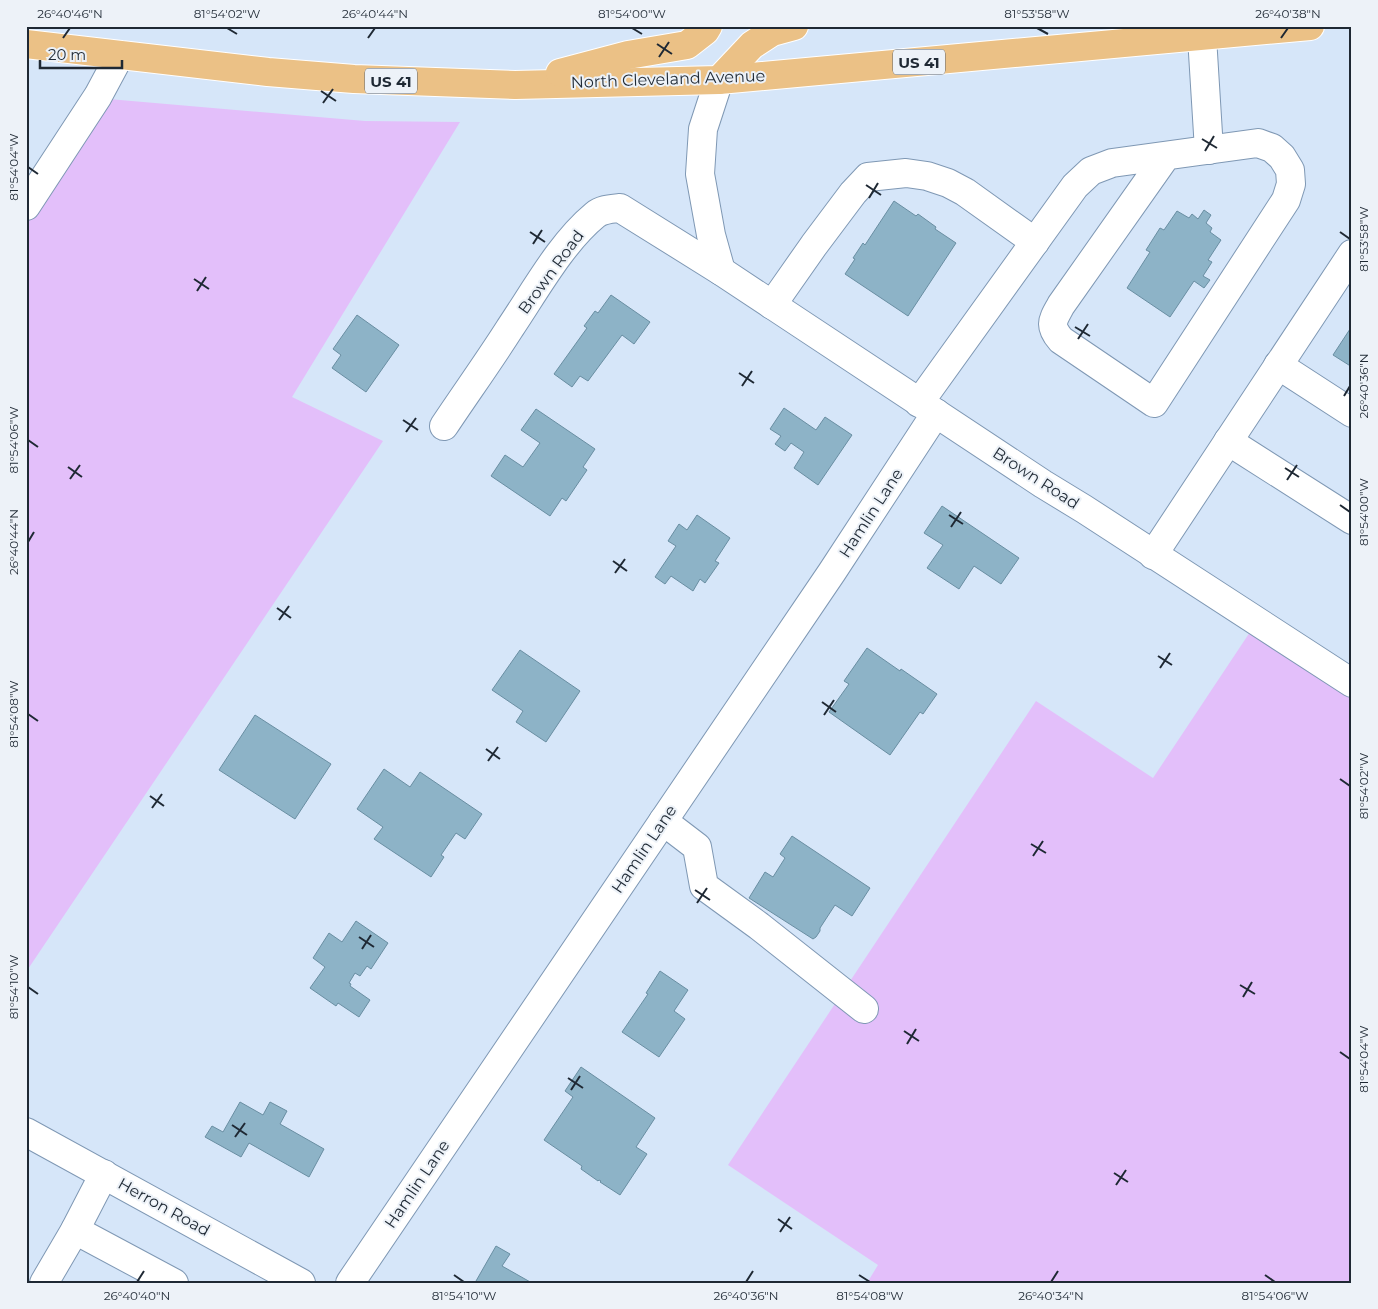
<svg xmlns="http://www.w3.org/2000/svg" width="1378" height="1309" viewBox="0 0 1378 1309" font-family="Montserrat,sans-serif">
	<rect width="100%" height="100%" fill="#d6e6f9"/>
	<g fill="#e3bffa">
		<path d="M97,98L365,121L460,122L292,397L383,441L26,972V205Z"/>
		<path d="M1264,611L1352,669V1283H867L878,1265L728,1165L1036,701L1153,778Z"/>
	</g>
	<g fill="#8db3c7" stroke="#698ea2">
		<path d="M894,201L916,216L918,214L936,227L935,229L956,243L908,316L845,274L855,259L853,258L863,243L865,245Z"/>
		<path d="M1204,210L1211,215L1206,223L1212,228L1210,232L1221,240L1208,260L1212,262L1203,276L1210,280L1204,288L1194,281L1170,317L1127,288L1150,252L1146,250L1160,228L1164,230L1177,211L1189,218L1192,214L1198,219Z"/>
		<path d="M611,295L650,322L634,344L622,335L588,381L580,376L572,387L554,374L587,328L584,326L595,311L598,313Z"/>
		<path d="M357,315L399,345L366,392L332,368L341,355L333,349Z"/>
		<path d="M1352,326V367L1333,355Z"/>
		<path d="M784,408L816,430L825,417L852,435L818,485L794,468L804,452L791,443L785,451L775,444L781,436L770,429Z"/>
		<path d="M536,409L595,449L583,467L587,470L566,501L562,498L550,516L491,476L505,455L523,467L540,443L521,430Z"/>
		<path d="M942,506L1019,558L1001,584L974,566L959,589L927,568L943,545L924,533Z"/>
		<path d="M697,515L730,538L715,561L719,563L705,583L700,579L693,591L671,576L665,584L655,577L676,546L668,541L679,524L687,530Z"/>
		<path d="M867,648L900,671L901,669L937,694L923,714L920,712L890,755L829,712L849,684L844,681Z"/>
		<path d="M520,650L580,691L546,742L516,722L523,711L492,690Z"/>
		<path d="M255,715L331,764L295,819L219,770Z"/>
		<path d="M384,769L410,787L420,772L482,814L465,839L456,833L441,855L444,857L431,877L374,839L383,827L357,809Z"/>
		<path d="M792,836L870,888L852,916L835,905L820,928V931L816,937L813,939L749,898L765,872L773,877L785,858L780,854Z"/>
		<path d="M356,921L388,943L371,969L367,966L360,976L355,973L349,983L351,984L350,986L370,1000L359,1017L338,1003L336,1006L310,988L325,967L313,958L329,933L342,942Z"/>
		<path d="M660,971L688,990L674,1011L685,1019L659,1057L622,1032L648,994L646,993Z"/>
		<path d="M581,1067L655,1118L636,1147L647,1154L620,1195L600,1182L601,1181L599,1180L598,1181L581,1169L582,1166L544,1140L573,1097L565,1091Z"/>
		<path d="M240,1102L263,1115L270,1102L287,1111L280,1124L324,1149L309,1177L249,1143L241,1157L205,1137L212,1126L223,1132Z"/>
		<path d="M496,1246L510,1254L502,1266L532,1283H479L476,1281Z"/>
	</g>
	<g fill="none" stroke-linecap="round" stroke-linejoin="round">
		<defs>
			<g id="minor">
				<path d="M1202,37L1209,150"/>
				<path d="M719,80L703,129L700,174L711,235L721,271"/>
				<path d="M26,206L98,96L120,55"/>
				<path d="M772,305L814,245L853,193L868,177L906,173L927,176L948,183L965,192L1035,242"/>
				<path d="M1278,365L1352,413"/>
				<path d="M919,403L1075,186L1091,171L1112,163L1258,143L1272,148L1282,157L1290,170L1291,184L1286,200L1154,403L1061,340C1048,325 1053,320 1061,305L1166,156"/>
				<path d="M444,426C466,393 489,361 510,328C535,291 561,243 595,215C602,209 611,209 620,208L721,271L1043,484L1084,509L1352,683"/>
				<path d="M1228,441L1352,520"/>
				<path d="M1153,555L1352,254"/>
				<path d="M663,821L697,847L704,886L759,926L864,1009"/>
				<path d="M26,1132L301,1283"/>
				<path d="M75,1230L174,1283"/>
				<path d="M44,1283L75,1230L104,1174"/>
				<path d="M350,1283L832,572L936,413"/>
			</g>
			<g id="major">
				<path d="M26,44L268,72L354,79L515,85L719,80L1310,26"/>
				<path d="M560,73L628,55L687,45L705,31L708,26"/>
				<path d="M719,80L752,45L772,32L794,26"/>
			</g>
		</defs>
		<use href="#minor" stroke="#7f98b4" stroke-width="30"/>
		<use href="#major" stroke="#fff" stroke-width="30"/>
		<use href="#minor" stroke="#fff" stroke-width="28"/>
		<use href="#major" stroke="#ebc186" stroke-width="28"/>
	</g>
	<path fill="none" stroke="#1f2934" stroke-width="2" d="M227,28L237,34M632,28L642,34M1037,28L1048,34M63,38L70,28M368,38L375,28M1281,38L1288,28M657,44L672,54M659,57L669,42M321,91L336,101M323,103L333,89M1202,139L1217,148M1205,151L1214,136M28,167L38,174M866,185L881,195M869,198L878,183M530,232L545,242M1340,232L1350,239M533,244L542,230M194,279L209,289M197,291L206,277M1075,327L1090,336M1078,339L1088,324M739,373L754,383M742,386L752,371M1344,396L1350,386M403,420L418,430M406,432L416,418M28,440L38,447M68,467L82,477M1285,468L1299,477M70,479L80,465M1287,480L1297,465M1340,505L1350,512M949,515L963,524M951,527L961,512M28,542L34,532M613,561L627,571M615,573L625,559M277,608L291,618M279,620L289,606M1158,656L1172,665M1160,668L1170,653M822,702L836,712M28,714L38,721M824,715L834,700M486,749L500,759M488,761L498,747M1340,779L1350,786M150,796L164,806M152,808L162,794M1031,844L1046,853M1033,856L1043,841M695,890L710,900M697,903L707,888M359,937L374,947M362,949L371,935M1240,985L1255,994M28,987L38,994M1243,997L1252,982M904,1031L919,1041M907,1044L916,1029M1340,1052L1350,1059M568,1078L583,1088M571,1090L580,1076M232,1125L247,1135M235,1137L245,1123M1114,1173L1128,1182M1116,1185L1126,1170M778,1219L792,1229M780,1232L790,1217M454,1275L464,1282M859,1275L870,1282M1265,1275L1275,1282M137,1282L144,1271M746,1282L753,1271M1051,1282L1058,1271"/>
	<g text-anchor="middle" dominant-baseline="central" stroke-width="4" stroke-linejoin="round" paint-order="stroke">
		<g fill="#edf2f8" stroke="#5d656f" stroke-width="1">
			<rect x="893" y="49.5" width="52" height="25" rx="4"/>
			<rect x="365" y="68.5" width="52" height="25" rx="4"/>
		</g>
		<g font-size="15" font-weight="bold" fill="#1f2934">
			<text x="919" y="62">US 41</text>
			<text x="391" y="81">US 41</text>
		</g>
		<g font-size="16" fill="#1f2934" stroke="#edf2f8">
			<text transform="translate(668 79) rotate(-2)">North Cleveland Avenue</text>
			<text transform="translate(551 272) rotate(-54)">Brown Road</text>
			<text transform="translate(1036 478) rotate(33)">Brown Road</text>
			<text transform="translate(871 513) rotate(-57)">Hamlin Lane</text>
			<text transform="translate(644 849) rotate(-56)">Hamlin Lane</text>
			<text transform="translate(417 1184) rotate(-56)">Hamlin Lane</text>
			<text transform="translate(164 1207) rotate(29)">Herron Road</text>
		</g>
	</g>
	<rect width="1378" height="1309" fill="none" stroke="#edf2f8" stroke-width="55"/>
	<path d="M40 60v8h82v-8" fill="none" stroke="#1f2934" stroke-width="2.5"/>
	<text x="48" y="60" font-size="15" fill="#1f2934" stroke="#edf2f8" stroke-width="4" paint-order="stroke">20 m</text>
	<rect x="28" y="28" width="1322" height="1254" fill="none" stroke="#1f2934" stroke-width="2"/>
	<g font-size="12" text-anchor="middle" fill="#1f2934">
		<text x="70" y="18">26°40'46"N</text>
		<text x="227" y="18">81°54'02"W</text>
		<text x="375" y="18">26°40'44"N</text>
		<text x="632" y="18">81°54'00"W</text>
		<text x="1037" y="18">81°53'58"W</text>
		<text x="1288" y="18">26°40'38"N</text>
		<text transform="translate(14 167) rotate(-90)" y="4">81°54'04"W</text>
		<text transform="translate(1364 239) rotate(-90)" y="4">81°53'58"W</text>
		<text transform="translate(1364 386) rotate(-90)" y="4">26°40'36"N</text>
		<text transform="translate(14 440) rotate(-90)" y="4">81°54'06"W</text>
		<text transform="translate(1364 512) rotate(-90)" y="4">81°54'00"W</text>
		<text transform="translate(14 542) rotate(-90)" y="4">26°40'44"N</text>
		<text transform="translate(14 714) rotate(-90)" y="4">81°54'08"W</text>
		<text transform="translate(1364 786) rotate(-90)" y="4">81°54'02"W</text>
		<text transform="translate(14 987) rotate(-90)" y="4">81°54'10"W</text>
		<text transform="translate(1364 1059) rotate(-90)" y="4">81°54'04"W</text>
		<text x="137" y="1300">26°40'40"N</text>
		<text x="464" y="1300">81°54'10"W</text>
		<text x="746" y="1300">26°40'36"N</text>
		<text x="870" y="1300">81°54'08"W</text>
		<text x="1051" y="1300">26°40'34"N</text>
		<text x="1275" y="1300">81°54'06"W</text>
	</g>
</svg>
